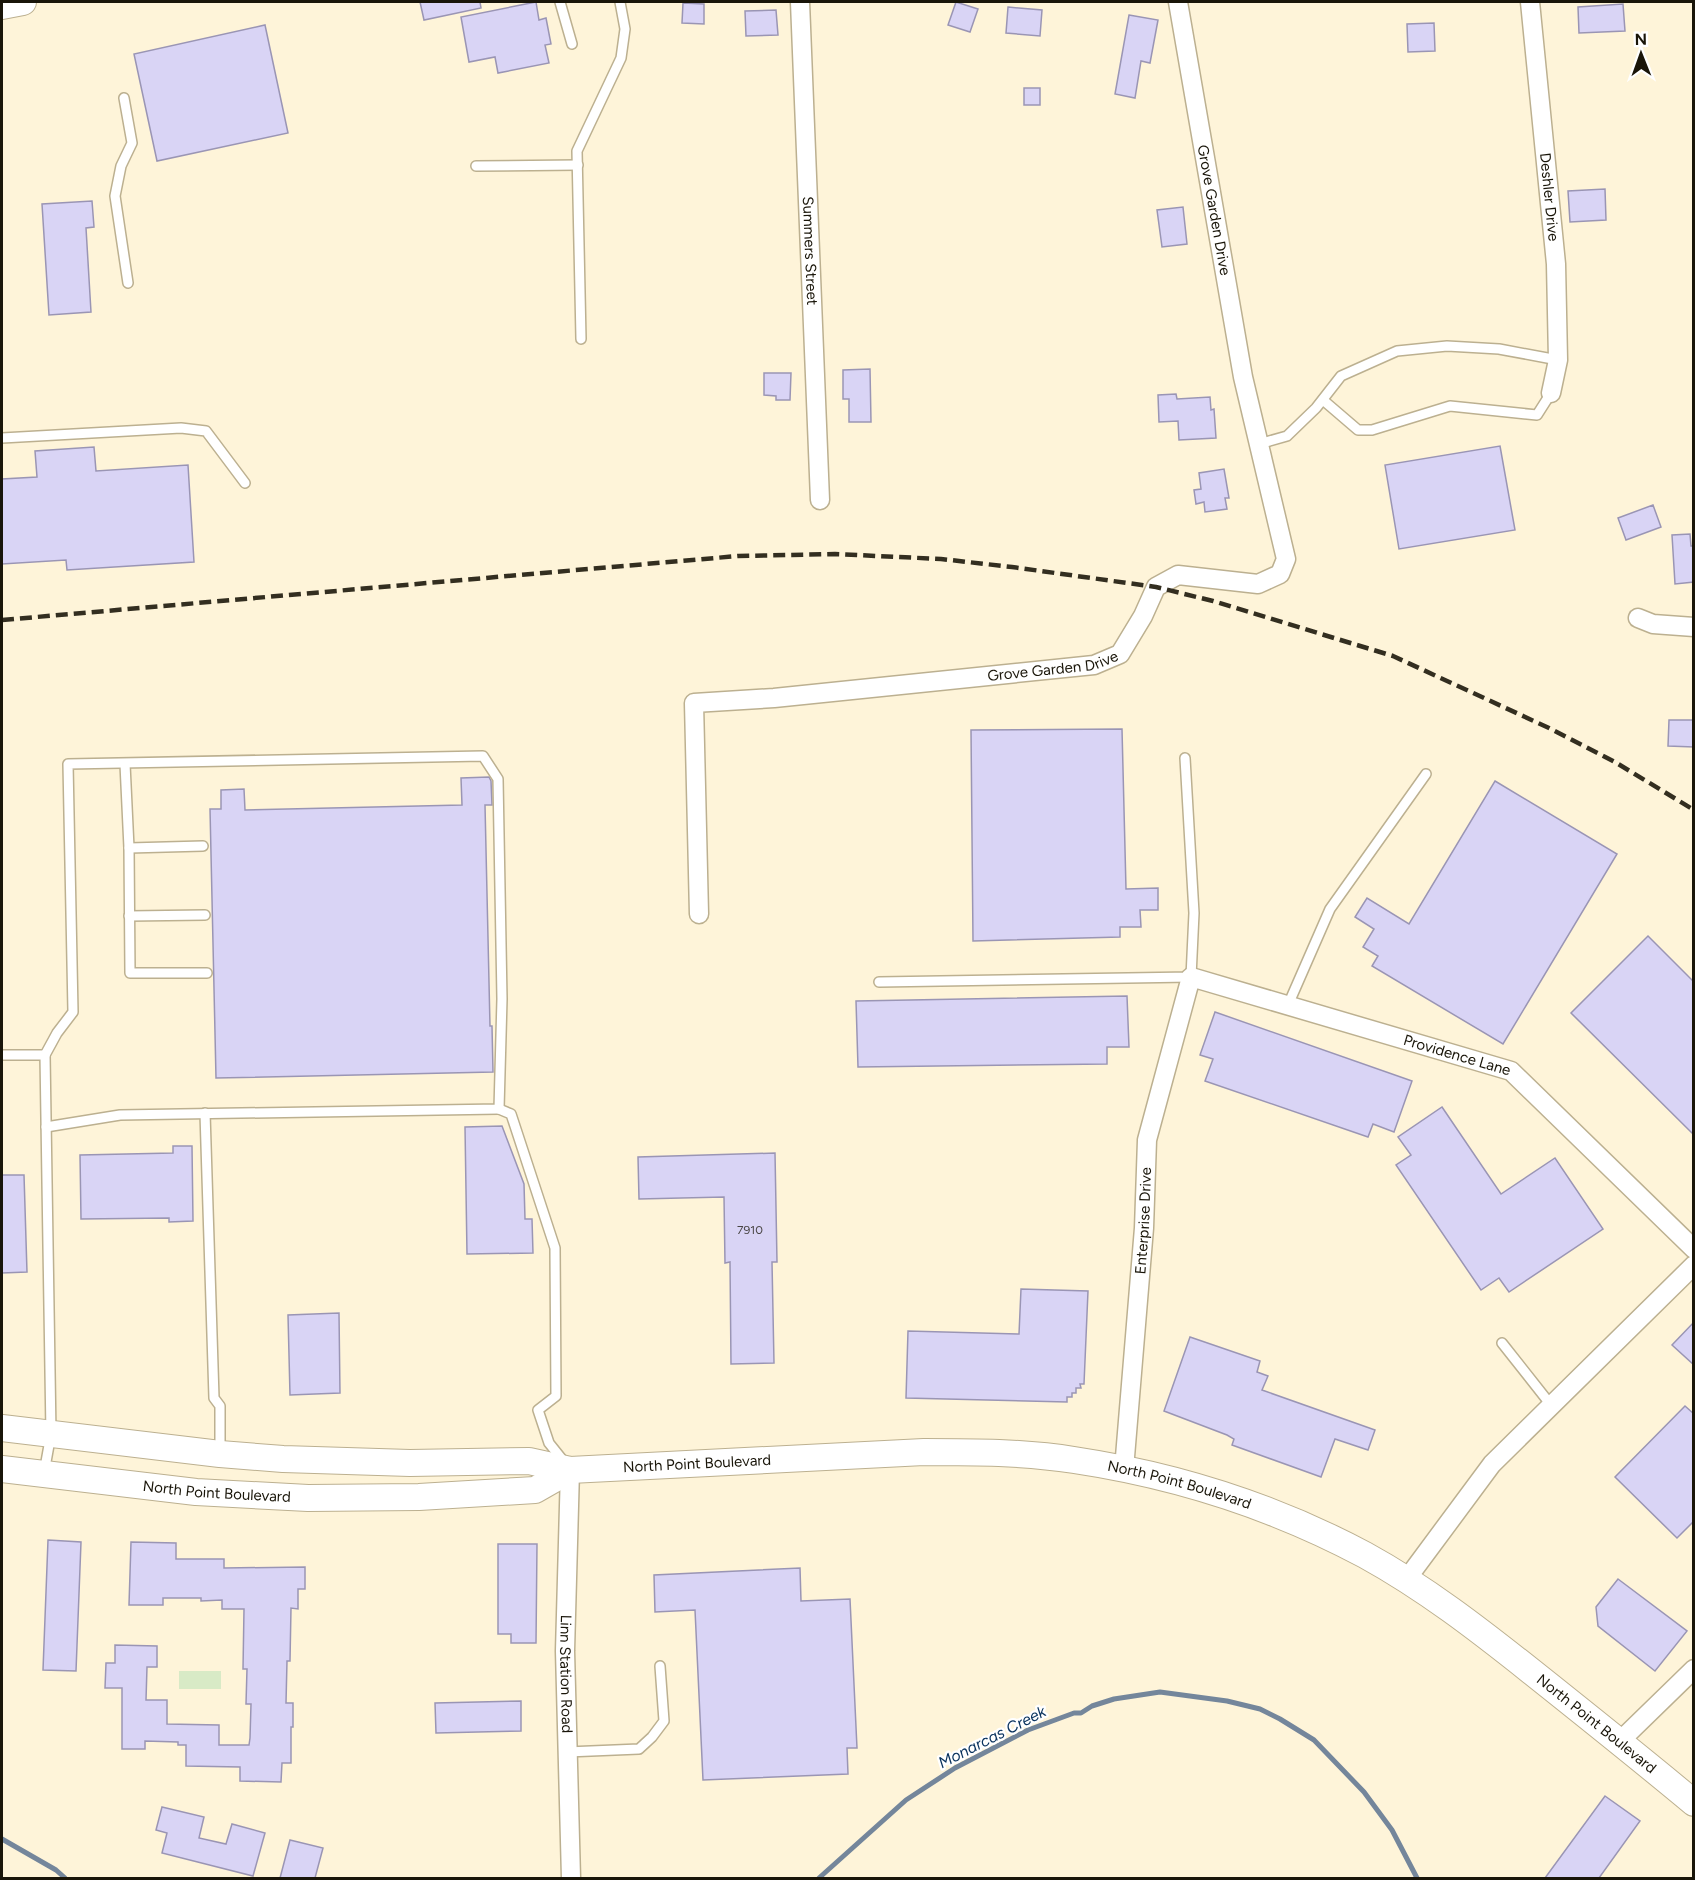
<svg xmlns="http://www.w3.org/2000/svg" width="1695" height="1880" viewBox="0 0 1695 1880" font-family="Figtree,sans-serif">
	<rect width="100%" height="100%" fill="#fef4d9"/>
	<rect fill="#d8eac6" x="179" y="1671" width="42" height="18"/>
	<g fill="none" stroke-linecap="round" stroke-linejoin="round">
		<g stroke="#74869b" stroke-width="5">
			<path d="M2,1839L56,1870L65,1878"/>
			<path d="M819,1878L906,1800L955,1768L1028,1730L1074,1713H1081L1092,1706L1114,1699L1160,1692L1227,1701L1260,1709L1280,1719L1314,1740L1364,1792L1392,1830L1417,1878"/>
		</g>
	</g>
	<g fill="#d9d4f5" stroke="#9a95b4" stroke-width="1.5">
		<path d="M420,2H480L481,8L424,20Z"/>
		<path d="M536,2L539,20L546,18L551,44L545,45L549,63L498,73L495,57L469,62L461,17Z"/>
		<path d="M956,2L978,9L970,32L948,25Z"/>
		<path d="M683,3L704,4V24L682,23Z"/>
		<path d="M1623,4L1625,31L1579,33L1578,7Z"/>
		<path d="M1008,7L1042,10L1040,36L1006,33Z"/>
		<path d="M776,10L778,35L746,36L745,11Z"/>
		<path d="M1129,15L1158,20L1150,63L1141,61L1135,98L1115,94Z"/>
		<path d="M1434,23L1435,51L1408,52L1407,24Z"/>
		<path d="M265,25L288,133L157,161L134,54Z"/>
		<rect x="1024" y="88" width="16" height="17"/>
		<path d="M1605,189L1606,220L1570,222L1568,191Z"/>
		<path d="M92,201L94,227L86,228L91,312L49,315L42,204Z"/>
		<path d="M1183,207L1187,244L1162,247L1157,210Z"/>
		<path d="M870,369L871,422H849V399H843V370Z"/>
		<path d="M764,373H791L790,400H776V396L764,395Z"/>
		<path d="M1176,394L1177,399L1210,397L1211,410L1214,409L1216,438L1179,440L1178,421L1159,422L1158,395Z"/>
		<path d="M1500,446L1515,530L1399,549L1385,465Z"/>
		<path d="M94,447L96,471L188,465L194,562L67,570L66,560L2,564V479L37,477L35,451Z"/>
		<path d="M1224,469L1229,498H1225L1227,509L1205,512L1204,502L1196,504L1194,490L1201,489L1199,473Z"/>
		<path d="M1653,505L1661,527L1626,540L1618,518Z"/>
		<path d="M1690,534L1691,546H1694V582L1675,584L1672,535Z"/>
		<path d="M1669,720H1694V747L1668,746Z"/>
		<path d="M1122,729L1126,889L1158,888V910H1140L1141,927H1120V937L973,941L971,730Z"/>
		<path d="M489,777L491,781L492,805H485L490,1026H492L493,1072L216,1078L210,809H221V790L244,789L245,810L462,805L461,778Z"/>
		<path d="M1495,781L1617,854L1503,1044L1372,966L1378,956L1363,947L1374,929L1355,917L1367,898L1409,924Z"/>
		<path d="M1648,936L1694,982V1135L1571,1013Z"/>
		<path d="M1127,996L1129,1047H1107V1064L858,1067L856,1001Z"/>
		<path d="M1215,1012L1412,1081L1394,1132L1373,1124L1368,1137L1205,1081L1213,1059L1200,1055Z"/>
		<path d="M1442,1107L1501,1194L1555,1158L1603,1229L1509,1292L1499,1278L1481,1290L1396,1165L1411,1155L1398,1137Z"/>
		<path d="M502,1126L524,1184L525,1219H532L533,1253L467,1254L465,1127Z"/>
		<path d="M173,1146H192L193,1221L169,1222V1218L81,1219L80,1155L173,1153Z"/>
		<path d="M775,1153L777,1262H772L774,1363L731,1364L730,1262L725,1263L724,1197L639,1199L638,1157Z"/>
		<path d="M2,1175H24L27,1272L2,1273Z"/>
		<path d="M1021,1289L1088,1291L1084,1384H1080L1081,1388H1076V1393H1072V1397H1067V1402L906,1398L908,1331L1019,1334Z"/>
		<path d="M339,1313L340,1393L290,1395L288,1315Z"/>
		<path d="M1694,1322V1365L1672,1345Z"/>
		<path d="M1190,1337L1260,1361L1257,1372L1268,1376L1262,1390L1375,1430L1368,1450L1335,1439L1321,1477L1232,1445L1234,1439L1227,1435L1164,1411Z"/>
		<path d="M1685,1406L1694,1414V1521L1677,1538L1615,1477Z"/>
		<path d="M48,1540L81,1542L76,1671L43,1670Z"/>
		<path d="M131,1542L176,1543V1559H224V1568L305,1567V1589H298V1609L291,1608L290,1661H287L286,1703H293V1727H291V1763H282L281,1782L240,1781V1767L186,1766V1745H178V1742L145,1741V1749H122V1688H105L106,1663H115V1645L157,1646V1667H147L146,1700H167V1724L219,1725V1745H249L250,1738L251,1704H246L247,1669H243L244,1609H222V1600L201,1601V1598H163V1605H129Z"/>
		<path d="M498,1544H537L536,1643H511V1634H498Z"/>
		<path d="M800,1568L801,1601L850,1599L857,1748H847L848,1774L703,1780L695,1610L655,1612L654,1575Z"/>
		<path d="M1618,1579L1687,1631L1655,1671L1598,1626L1596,1607Z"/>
		<path d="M521,1701V1731L436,1733L435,1703Z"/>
		<path d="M1605,1796L1640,1821L1599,1878H1545Z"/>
		<path d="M162,1807L204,1817L199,1838L226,1844L232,1824L265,1833L253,1876L162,1853L167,1833L156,1830Z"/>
		<path d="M290,1840L323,1848L315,1878H280Z"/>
	</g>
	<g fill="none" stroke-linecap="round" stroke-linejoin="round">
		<defs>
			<g id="service">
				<path d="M560,2L572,44"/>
				<path d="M124,98L132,143L121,166L115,196L128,283"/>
				<path d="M476,166L578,165"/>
				<path d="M581,339L577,151L621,58L625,29L620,2"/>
				<path d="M1323,400L1358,430H1372L1450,406L1537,415L1551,393"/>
				<path d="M2,438L181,428L206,431L245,483"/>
				<path d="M1259,444L1287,436L1316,408L1341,376L1397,351L1447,346L1499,349L1558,360"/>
				<path d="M125,764L129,848L130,973H207"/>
				<path d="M129,848L203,846"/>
				<path d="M129,916L205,915"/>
				<path d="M879,982L1191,977L1194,913L1185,758"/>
				<path d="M1288,1005L1330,909L1426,774"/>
				<path d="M2,1055H45L51,1434L44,1473"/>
				<path d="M45,1055L57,1033L73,1012L68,764L483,756L498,779L502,999L499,1109L120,1115L46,1127"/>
				<path d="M499,1109L511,1114L555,1248L556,1396L538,1410L549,1443L565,1463"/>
				<path d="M205,1113L214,1398L220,1406V1451"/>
				<path d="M1502,1343L1551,1405"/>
				<path d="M567,1752L639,1749L652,1737L664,1721L660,1666"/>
			</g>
			<g id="minor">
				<path id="s1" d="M800,2L820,500"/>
				<path id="s2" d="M1530,2L1556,264L1558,360L1551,393"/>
				<path d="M1638,618L1653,624L1694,627"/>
				<path id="s3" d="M699,914L694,703L774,698L1094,665L1120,654L1143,616L1156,587L1178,575L1258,584L1280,574L1286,559L1243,377L1178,2"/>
				<path id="s4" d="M1124,1469L1144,1228L1147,1140L1191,977L1511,1071L1694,1249"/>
				<path id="s5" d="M570,1470L565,1651L571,1878"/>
				<path d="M1406,1580L1492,1464L1694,1265"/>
				<path d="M1620,1741L1694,1669"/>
			</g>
			<g id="secondary">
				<path d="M2,6L23,2"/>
				<path id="s6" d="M2,1428L220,1454L283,1459L410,1463L529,1461L570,1470L924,1452C974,1452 1024,1452 1074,1460C1174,1475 1275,1507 1365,1555C1425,1588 1478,1629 1532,1672C1586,1715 1640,1758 1694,1803"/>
				<path id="s7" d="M2,1469L196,1492L308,1498L419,1497L535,1490L570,1470"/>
			</g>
		</defs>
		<use href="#service" stroke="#bcb090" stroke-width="12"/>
		<use href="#minor" stroke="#bcb090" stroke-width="21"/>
		<use href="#secondary" stroke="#bcb090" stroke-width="28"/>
		<use href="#service" stroke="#fff" stroke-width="9"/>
		<use href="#minor" stroke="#fff" stroke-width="18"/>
		<use href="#secondary" stroke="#fff" stroke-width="26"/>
		<path stroke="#332e20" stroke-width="4.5" stroke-dasharray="12 6" stroke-linecap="butt" d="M2,620L738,556L835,554L941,559L1012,567L1156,587L1213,601L1393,656L1549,728L1615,762L1694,810"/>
	</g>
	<g text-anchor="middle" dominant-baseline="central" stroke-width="4.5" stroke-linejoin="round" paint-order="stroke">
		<g font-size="12" fill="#494544">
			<text x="750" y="1230">7910</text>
		</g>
		<g font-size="15" fill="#191509" stroke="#fff">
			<text stroke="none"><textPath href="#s2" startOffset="196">Deshler Drive</textPath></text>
			<text transform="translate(1214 210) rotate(80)">Grove Garden Drive</text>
			<text stroke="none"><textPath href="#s1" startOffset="249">Summers Street</textPath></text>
			<text stroke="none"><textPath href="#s3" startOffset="572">Grove Garden Drive</textPath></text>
			<text stroke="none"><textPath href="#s4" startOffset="776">Providence Lane</textPath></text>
			<text stroke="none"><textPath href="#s4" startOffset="249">Enterprise Drive</textPath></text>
			<text stroke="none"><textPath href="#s6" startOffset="698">North Point Boulevard</textPath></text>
			<text stroke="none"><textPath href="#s6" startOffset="1184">North Point Boulevard</textPath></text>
			<text stroke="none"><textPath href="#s7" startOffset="216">North Point Boulevard</textPath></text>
			<text stroke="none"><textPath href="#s5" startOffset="204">Linn Station Road</textPath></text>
			<text stroke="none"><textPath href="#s6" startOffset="1670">North Point Boulevard</textPath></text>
		</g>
		<g font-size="16" font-style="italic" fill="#08315c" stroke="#fff">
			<text transform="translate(992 1737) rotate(-27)">Monarcas Creek</text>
		</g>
	</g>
	<rect width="1695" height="1880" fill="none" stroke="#191509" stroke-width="6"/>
	<g transform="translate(1641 54) rotate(359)" stroke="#ffffff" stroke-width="4.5" paint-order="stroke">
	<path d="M0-4.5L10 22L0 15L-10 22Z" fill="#191509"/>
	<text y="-9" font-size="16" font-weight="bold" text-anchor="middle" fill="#191509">N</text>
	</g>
</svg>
